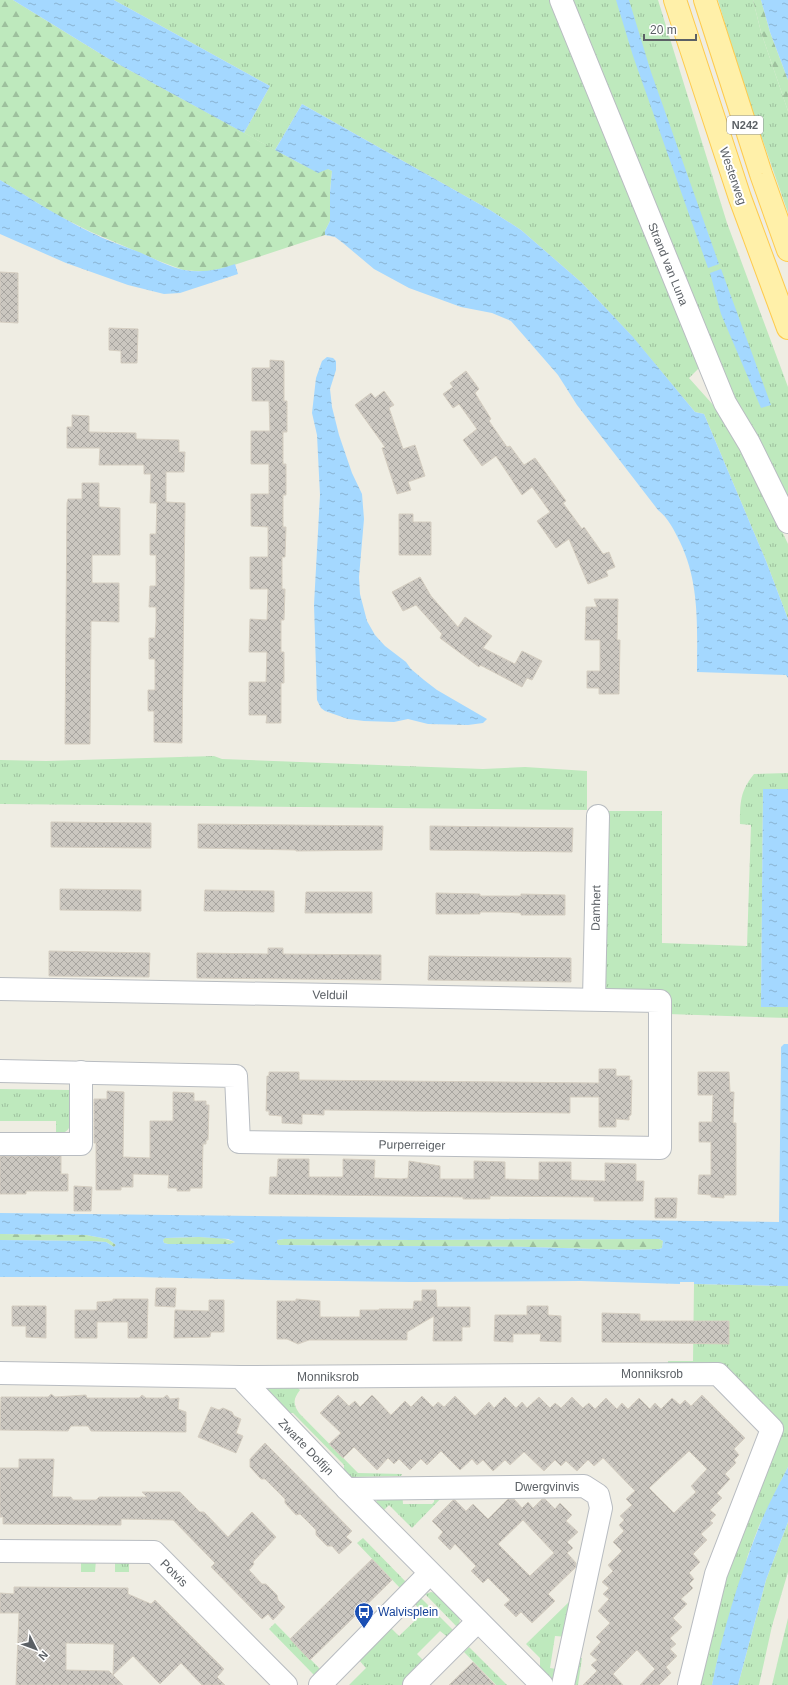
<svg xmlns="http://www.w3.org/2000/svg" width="788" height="1685" viewBox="0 0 788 1685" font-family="Helvetica,sans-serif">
	<defs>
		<pattern id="grass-tufts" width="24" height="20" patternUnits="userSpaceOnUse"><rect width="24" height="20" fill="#bee9bd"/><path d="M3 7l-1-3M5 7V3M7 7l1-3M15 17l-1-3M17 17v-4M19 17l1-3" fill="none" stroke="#9dc09d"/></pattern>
		<pattern id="forest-firs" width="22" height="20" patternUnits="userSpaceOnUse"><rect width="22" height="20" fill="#bee9bd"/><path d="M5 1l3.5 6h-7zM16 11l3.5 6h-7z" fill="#9dc09d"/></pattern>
		<pattern id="water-ripples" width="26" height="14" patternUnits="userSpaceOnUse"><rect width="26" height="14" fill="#a4d8ff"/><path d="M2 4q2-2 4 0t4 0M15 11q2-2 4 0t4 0" fill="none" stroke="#89b3d2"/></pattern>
		<pattern id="building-cross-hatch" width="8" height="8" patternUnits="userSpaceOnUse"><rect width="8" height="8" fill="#cbc7c0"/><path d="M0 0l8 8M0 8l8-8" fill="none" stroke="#a8a5a0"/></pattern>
	</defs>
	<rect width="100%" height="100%" fill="#efede3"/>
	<g fill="url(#grass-tufts)">
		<path d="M114,0H551L699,368L689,378L723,416L746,455L788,544V619L766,561L704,414L695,412L630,334L582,283L521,230L490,210L302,104L275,150L244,133L270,86Z"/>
		<path d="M569,0H658L727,223L788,387V510L731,396Z"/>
		<path d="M718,0H753L761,32L788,111V213L739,72Z"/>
		<path d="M214,756L222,759L483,769L525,767L587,771V810L0,804V760L46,761Z"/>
		<path d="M788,773V789L763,790L761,1006L788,1007V1018L668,1014L667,992L603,990L606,811H662V943L747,946L751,825L740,824C740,803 740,791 754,774Z"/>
		<path d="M0,1089L71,1090L70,1126C67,1133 63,1133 56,1133V1121H0Z"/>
		<path d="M694,1284L788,1286V1467L759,1526L748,1555L717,1662L712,1685H696L719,1592L777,1443L736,1381L668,1371V1361H693Z"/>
		<path d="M292,1382L300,1390C293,1399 293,1404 299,1413L358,1473L402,1474L401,1476L350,1477L344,1474V1465L293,1413H285L267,1390L268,1388Z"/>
		<path d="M402,1491L403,1504H432L434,1502L435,1491H448L412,1528L389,1505L382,1512L376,1503L378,1495Z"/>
		<path d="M788,1522V1572L772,1626L759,1685H738L766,1580Z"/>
		<path d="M363,1538L407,1583L401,1589L357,1543Z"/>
		<path d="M81,1560H96L95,1572H81Z"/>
		<rect x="115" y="1560" width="14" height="12"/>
		<path d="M431,1592L436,1593L460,1616L459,1629L425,1594Z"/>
		<path d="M420,1597L456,1633L450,1639L440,1631L417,1654L426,1663L404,1685H349L366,1668L358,1659L390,1627L399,1636L423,1613L414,1603Z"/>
		<path d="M571,1600L568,1637L555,1636L550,1668L562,1670L554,1680H551L540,1673L543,1670L540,1667V1658L526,1644Z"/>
		<path d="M788,1618V1685H772Z"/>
		<path d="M275,1623L320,1669L314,1675L269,1629Z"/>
		<path d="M469,1647L507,1685H496L464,1652Z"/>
		<path d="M579,1658H582L578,1685H574Z"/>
	</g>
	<g fill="url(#forest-firs)">
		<path d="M0,0H13L109,59L303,165L328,169L332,171L330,192V221L325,231V235L225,268L210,271H195L183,270L159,261L91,232L57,215L0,180Z"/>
		<path d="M753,0H761L770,32L788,80V111L761,32Z"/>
		<path d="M0,1234L86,1235L108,1239L116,1245L114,1247L106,1242L90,1241L0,1240Z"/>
		<path d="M199,1237L222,1238L235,1242L230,1244H168L164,1243L163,1240L164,1238Z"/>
		<path d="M284,1239L412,1240L659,1239L663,1241L662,1248L659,1249C616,1251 572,1248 529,1247C445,1246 362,1246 279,1245L277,1243V1240Z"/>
	</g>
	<g fill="url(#water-ripples)" fill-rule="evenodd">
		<path d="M13,0H114L270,86L244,133L109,59Z"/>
		<path d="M616,0H629L651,72L719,264L708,268L633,56Z"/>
		<path d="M761,0H788V80L770,32Z"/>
		<path d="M302,104L490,210L521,230L582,283L633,337L695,412L704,414L766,561L788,619V678L786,675L697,672C697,627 700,584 680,542C674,530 669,519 658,510L577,405L558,375L511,321L492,313L461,307L409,288L374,269L343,243L335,237L325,235V231L330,221V192L332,171L328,169L318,173L275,150Z"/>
		<path d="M0,180C30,198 59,217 90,232C106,240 123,246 139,252C153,258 169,267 184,270C202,273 219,270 235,264L238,274L180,293L164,294L128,285L66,263L0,234Z"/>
		<path d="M721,269L771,405L761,408L721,314L710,273Z"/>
		<path d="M327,357L333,358L336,361V370L330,389L332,407L339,435L352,473L362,494L364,519L359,577L360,594L367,621L375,635L385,646L406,662L411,669L424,680L437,690L487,719L483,723L468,725L428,724L408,719L394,722L364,721L348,719L325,711L321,708L317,700L314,605L320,495L317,435L312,413L316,378L322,361Z"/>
		<path d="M763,789H788V1007H761Z"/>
		<path d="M784,1044H788V1286L694,1284V1282H680V1284L581,1281L411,1282L262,1280L138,1277H0V1240L90,1241L106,1242L114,1247L116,1245L108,1239L86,1235L0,1234V1213L779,1222L781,1061V1047ZM199,1237L228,1239L235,1242L230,1244H168L164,1243L163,1240L165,1238ZM284,1239L412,1240L659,1239L663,1241L662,1248L659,1249C616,1251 572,1248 529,1247C446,1246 362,1246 279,1245L277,1243V1240Z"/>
		<path d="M788,1467V1522L766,1580L738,1685H712C722,1633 739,1577 759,1527C767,1506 778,1487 788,1467Z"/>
	</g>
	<g fill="url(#building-cross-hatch)" stroke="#d5cec1" fill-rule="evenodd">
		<path d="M0,272L18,273V323L0,322Z"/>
		<path d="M109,328L138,329L137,363H121V351L109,350Z"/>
		<path d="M270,360L284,361V401H287V432H283V464H286V495H283V527H286L285,557H282V589H285L284,620H281V652H284V683H281V723H266L267,715H249V682H266L267,652H249L250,619L267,620L268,589H250V557H268V527L251,526V494H269V464H251V431H270L269,401H252V368H270Z"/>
		<path d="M466,371L479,389L475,393L491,419L489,421L507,447L510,446L524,465L535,458L566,501L563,503L582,529L584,527L603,554L609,552L615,567L606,571L608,576L588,584L569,539L556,548L537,521L550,512L532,487L522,495L496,456L482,466L463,440L477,429L459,404L453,408L443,394L453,387L450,383Z"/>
		<path d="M384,391L394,405L389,408L403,449L415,445L425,476L408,482L411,490L397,494L382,448L385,447L355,405L371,393L375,398Z"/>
		<path d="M72,415L89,416V432L136,433V439L179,440V452H185L184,472H166V502L185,503V507L182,743L154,742V711H148V690H155V659H149V638H155L156,622V607H149L150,586H156V555H150V534H156L157,503H150L151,474H144V465H99L100,448H67V427H72Z"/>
		<path d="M82,483H99V507L120,508V555H92V583H119V622L91,621L90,744H65L67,503L68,499H82Z"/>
		<path d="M399,514H413V522H431V555H399Z"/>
		<path d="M420,577L431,596L458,627L465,617L492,636L483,648L515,664L522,651L542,661L532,680L527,678L522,687L480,665L479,667L440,638L442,634L416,605L403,611L392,592Z"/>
		<path d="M594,599H618L617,640H620L619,694H599V688H587V671H600V640H585L586,607H597Z"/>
		<path d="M51,822L151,823V848L51,847Z"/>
		<path d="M198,824L383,826L382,850L296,851V850L198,848Z"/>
		<path d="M430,826L573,828L572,852L430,850Z"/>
		<path d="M60,889L141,890V911L60,910Z"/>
		<path d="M205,890L274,891V912L204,911Z"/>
		<path d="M306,892H372V913H305Z"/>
		<path d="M436,893L480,894V896H521V894L565,895V915H521V913L501,912H480V914H436Z"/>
		<path d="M268,948H283V954L381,955V980L197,978V953L268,954Z"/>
		<path d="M49,951L150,953L149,977L49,976Z"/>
		<path d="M429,956L571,958V982L428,980Z"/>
		<path d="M599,1069H616V1076H630L629,1080H632L631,1115L629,1116V1120L616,1119V1127H599V1097H570V1113L324,1110V1115L302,1114V1124L282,1123V1116L269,1115V1111H266L267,1076H269V1072H299V1080L599,1083Z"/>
		<path d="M698,1072H729L730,1092H734L733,1123H736V1195H724V1198L711,1197V1195L698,1194L699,1175H711V1142H699V1122H712L713,1095H698Z"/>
		<path d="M107,1091L124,1092L123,1157L150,1158V1121H173V1092L194,1093V1101H206V1105H209L208,1140H206V1144H203L202,1188H190V1191H177V1188H168L169,1175L133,1174V1187H121V1190H96V1143H94V1099H107Z"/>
		<path d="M0,1156H61V1174H68V1191H26V1194H0Z"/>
		<path d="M278,1159H309V1177H343V1159L375,1160L374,1178L401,1179L408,1178L409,1161L440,1166V1179H474V1161L505,1162V1179L539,1180V1162H571V1180L605,1181V1163L636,1164V1181H644L643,1201H594V1197L490,1196V1199H463V1197L269,1194L270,1177H277Z"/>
		<path d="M74,1186L92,1187L91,1211H74Z"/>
		<path d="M655,1198H677L676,1218H655Z"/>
		<path d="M156,1288H176L175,1307L155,1306Z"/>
		<path d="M422,1290H436L437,1307H470V1327H462V1341H433L434,1316L407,1332V1340H309L298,1344L287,1339H277V1301H296V1299L320,1301V1317H360V1310H379V1309H413L414,1301H422Z"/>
		<path d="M113,1299H148L147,1338H128V1322H97V1338H75V1310H97V1302L113,1301Z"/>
		<path d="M209,1300H224V1332H211L210,1337L174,1338L175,1310L209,1311Z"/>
		<path d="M12,1306H46V1338L26,1337V1326H12Z"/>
		<path d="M527,1306H548V1315L561,1316V1342L540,1341L541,1334H513V1342L494,1341L495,1315H527Z"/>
		<path d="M602,1313L640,1314V1321H729V1344L602,1342Z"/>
		<path d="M51,1394L55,1397L86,1395L87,1398H139L142,1395L146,1398H163L167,1395L170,1399L179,1398L178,1409L186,1412V1432L91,1431L88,1426H71L68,1431L0,1430L1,1397H48Z"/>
		<path d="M338,1395L349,1406L355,1401L360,1407L372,1395L391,1415L405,1401L411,1407L422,1396L433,1407L438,1402L444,1407L455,1396L475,1416L489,1402L494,1408L505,1397L516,1408L522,1402L527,1408L539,1397L550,1408L555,1403L561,1408L572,1397L583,1408L589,1403L595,1409L606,1398L617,1409L622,1403L628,1409L639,1398L650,1409L655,1403L661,1409L672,1398L680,1405L685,1400L691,1406L702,1395L745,1438L734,1449L739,1455L734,1460L736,1463L725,1474L730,1479L717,1493L722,1498L710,1510L716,1515L710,1521L713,1523L701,1534L707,1540L693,1554L700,1562L689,1573L694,1579L689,1584L693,1588L681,1599L687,1604L673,1618L682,1627L670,1638L676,1644L670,1649L677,1656L666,1667L671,1673L659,1685H640L655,1669L637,1650L613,1674L623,1685H583L597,1671L591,1665L597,1660L590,1654L601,1642L596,1637L610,1623L598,1611L609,1599L603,1594L609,1588L602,1582L613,1571L608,1565L622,1551L613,1542L624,1531L619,1525L624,1520L620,1516L632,1505L626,1499L635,1491L603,1458L594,1466L588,1460L577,1471L566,1461L561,1466L555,1460L544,1471L524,1452L510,1465L505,1460L493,1471L483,1460L477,1465L472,1459L460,1470L441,1451L427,1465L421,1459L410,1470L399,1459L394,1464L388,1458L377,1470L354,1447L343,1458L329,1444L341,1433L320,1413ZM689,1451L707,1469L691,1486L696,1492L674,1513L649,1488Z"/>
		<path d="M211,1407L219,1410L223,1408L232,1412L234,1416L241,1419L236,1433L243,1436L236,1453L198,1437Z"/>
		<path d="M265,1443L352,1531L346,1537L352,1542L339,1554L332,1546H327L316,1535V1530L300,1514L296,1515L285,1503V1499L265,1479H261L250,1467V1459Z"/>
		<path d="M19,1459H54L52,1497H71L73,1500H96L99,1497H147L142,1492H180L200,1512H204L228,1537L252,1512L276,1537L253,1562L254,1564L249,1570L262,1584H266L277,1595L278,1600L285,1607L273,1620L268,1614L262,1619L211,1567L215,1563L173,1520L121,1519V1525L3,1524V1517H0V1468H19Z"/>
		<path d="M508,1499H514L522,1508L528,1502L533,1508L542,1499H545L555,1509L560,1503L572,1515L566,1521L578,1532L567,1542L573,1548L567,1553L576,1563V1567L548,1594L555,1601L532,1623L521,1612L516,1617L504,1605L510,1600L488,1578L483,1583L471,1571L476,1566L455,1544L450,1550L438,1538L443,1532L432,1521L453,1500H455L466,1511L473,1504L488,1519ZM523,1520L554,1553L530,1576L498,1544Z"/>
		<path d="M372,1559L392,1580L310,1660L290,1639Z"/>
		<path d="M14,1587L128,1588V1594L151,1604L155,1600L224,1669L217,1677L225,1685H202L181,1663L160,1684L133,1656L113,1675L123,1685H16L19,1613H0V1593L14,1594ZM66,1643L114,1644L113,1675L109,1671L66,1670Z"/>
		<path d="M473,1662L495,1685H449Z"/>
	</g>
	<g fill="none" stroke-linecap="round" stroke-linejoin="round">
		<defs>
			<g id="minor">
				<path d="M561,0L725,403L749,443L788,522"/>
				<path d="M0,989L660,1001V1148L239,1142L236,1076L0,1071"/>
				<path d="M594,999L598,816"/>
				<path d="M0,1144H81V1072"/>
				<path d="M0,1373L240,1377L347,1489L542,1685"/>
				<path d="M240,1377L718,1374L772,1429L716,1574L689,1685"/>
				<path d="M347,1489L584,1486L598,1495L601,1508L563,1685"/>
				<path d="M0,1551L154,1552L286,1685"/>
				<path d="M320,1685L430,1573"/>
				<path d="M414,1685L478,1621"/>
			</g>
			<g id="major">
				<path d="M675,0L740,198L788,328"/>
				<path d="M705,0L761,174L788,250"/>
			</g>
		</defs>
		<use href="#minor" stroke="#b8bcc1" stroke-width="24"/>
		<use href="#major" stroke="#fecb4e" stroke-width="24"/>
		<use href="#minor" stroke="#fff" stroke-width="22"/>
		<use href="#major" stroke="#fff0a9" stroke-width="22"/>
	</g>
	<defs>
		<symbol id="bus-pin" viewBox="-11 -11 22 30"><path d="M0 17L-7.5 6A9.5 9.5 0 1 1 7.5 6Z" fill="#1a4fb4" stroke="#fff"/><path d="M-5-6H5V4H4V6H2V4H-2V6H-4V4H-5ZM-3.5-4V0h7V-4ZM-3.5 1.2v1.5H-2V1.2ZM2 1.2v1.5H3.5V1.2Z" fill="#fff"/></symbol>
	</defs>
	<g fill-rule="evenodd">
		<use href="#bus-pin" x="353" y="1601" width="22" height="30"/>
	</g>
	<g text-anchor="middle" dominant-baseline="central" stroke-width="4" stroke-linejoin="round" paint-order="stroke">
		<rect fill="#fff" stroke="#8c9093" stroke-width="1" x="727" y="116" width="36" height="18" rx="3"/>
		<g font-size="11" font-weight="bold" fill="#5b6065">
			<text x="745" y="125">N242</text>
		</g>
		<g font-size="12" fill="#5b6065" stroke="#fff">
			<text transform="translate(733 176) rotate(71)">Westerweg</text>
			<text transform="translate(668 264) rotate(68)">Strand van Luna</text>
			<text transform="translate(596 908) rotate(-89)">Damhert</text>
			<text transform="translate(330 995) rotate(1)">Velduil</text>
			<text transform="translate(412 1145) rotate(1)">Purperreiger</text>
			<text x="652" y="1374">Monniksrob</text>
			<text x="328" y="1377">Monniksrob</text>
			<text transform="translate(306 1447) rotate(46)">Zwarte Dolfijn</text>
			<text x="547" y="1487">Dwergvinvis</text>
			<text transform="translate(174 1573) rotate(45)">Potvis</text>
		</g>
		<g font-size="12" fill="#164399" stroke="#fff" text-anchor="start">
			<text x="378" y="1612">Walvisplein</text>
		</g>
	</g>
	<g transform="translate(36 1649) rotate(132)" stroke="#ffffff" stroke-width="3" paint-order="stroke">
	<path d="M0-3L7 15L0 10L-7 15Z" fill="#5b6065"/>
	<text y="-6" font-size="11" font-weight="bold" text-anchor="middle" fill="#5b6065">N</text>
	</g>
	<path d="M644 34v6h52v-6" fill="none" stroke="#5b6065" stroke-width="2"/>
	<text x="650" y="34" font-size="12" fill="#5b6065" stroke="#ffffff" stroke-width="3" paint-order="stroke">20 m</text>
</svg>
